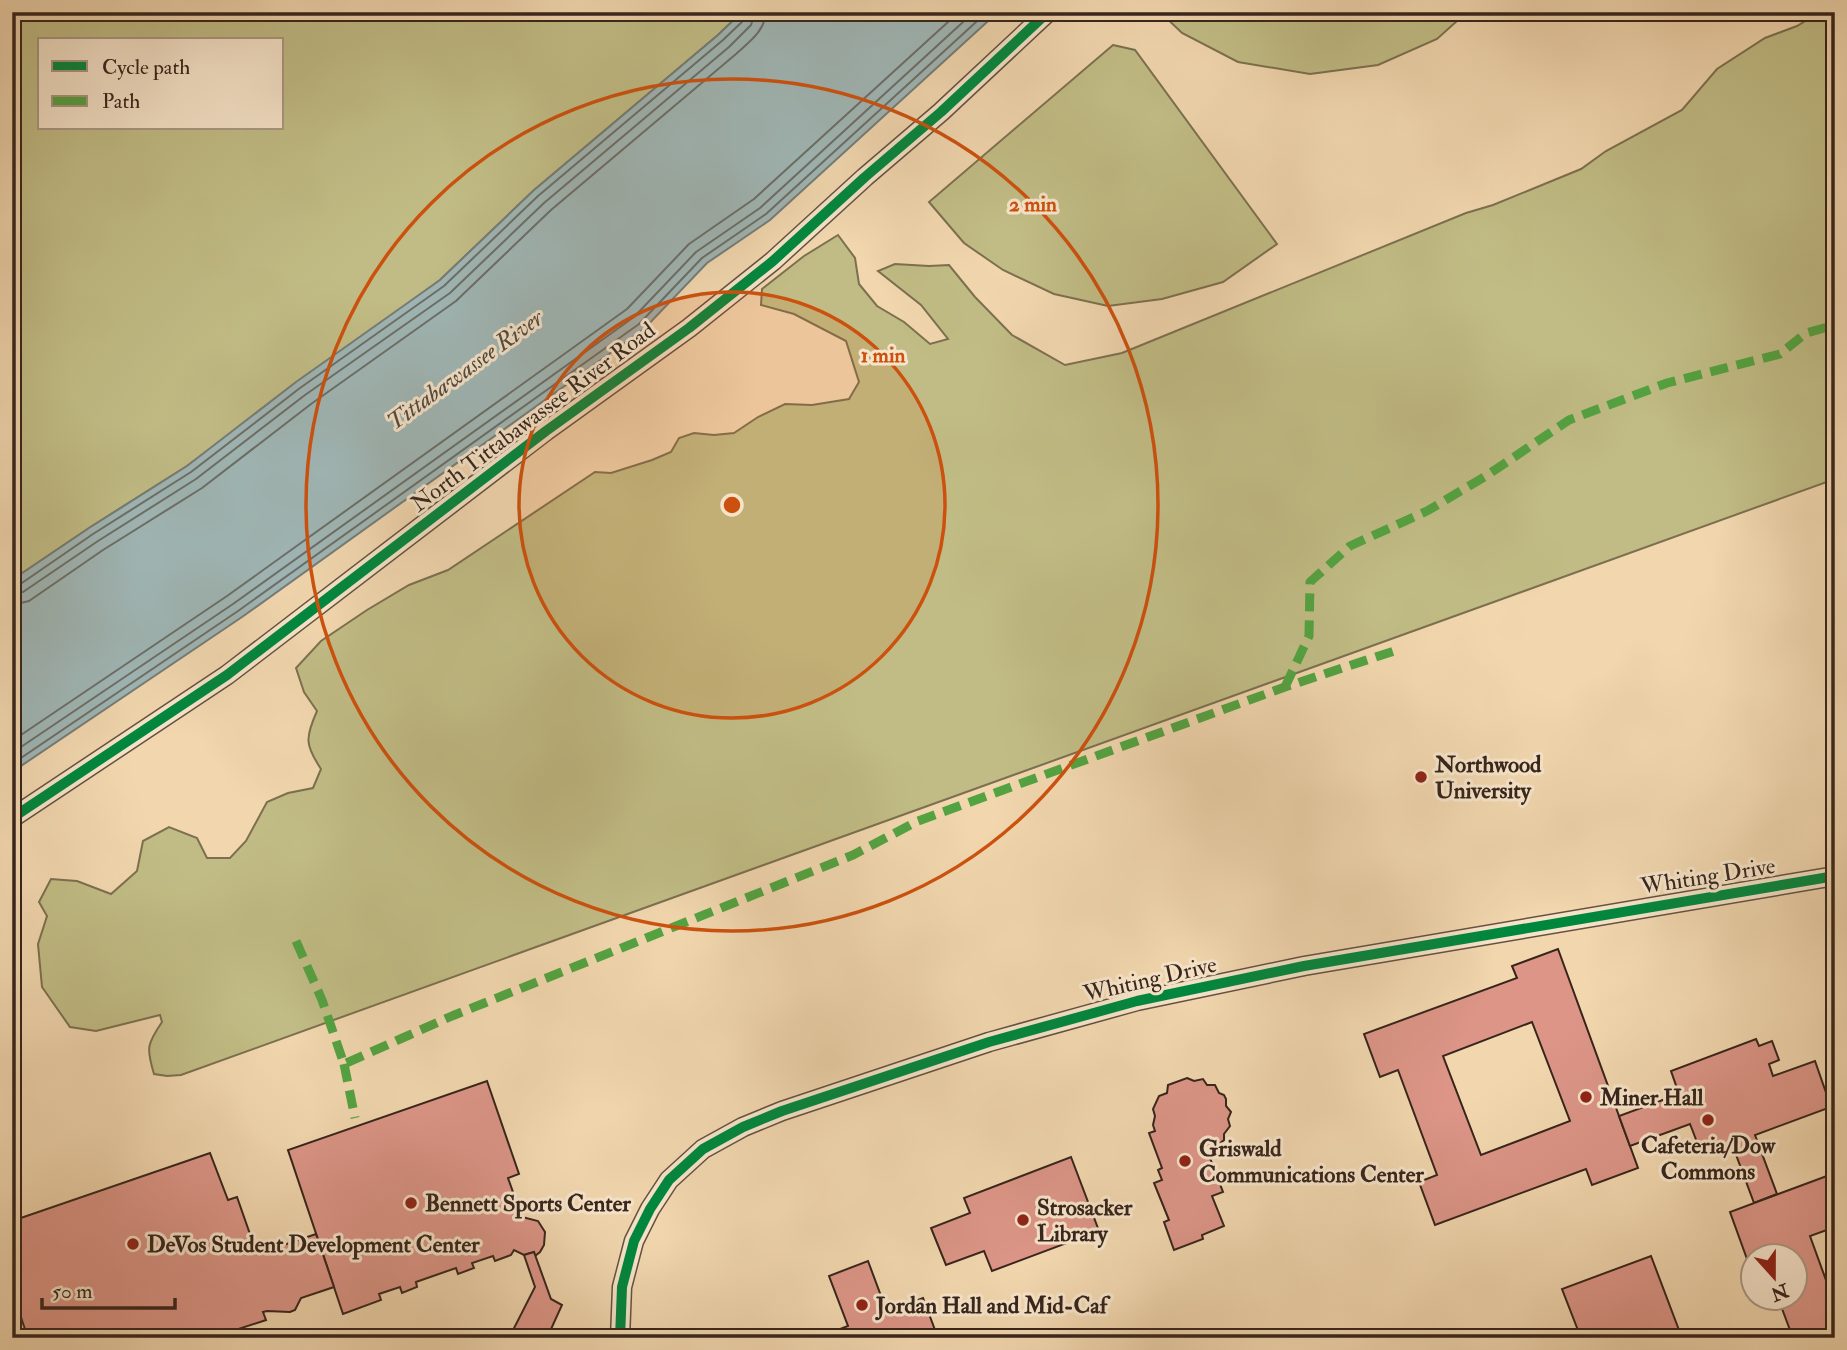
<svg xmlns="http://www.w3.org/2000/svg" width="1847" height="1350" viewBox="0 0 1847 1350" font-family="'IM FELL Double Pica',serif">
	<rect width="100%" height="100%" fill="#f1d6ae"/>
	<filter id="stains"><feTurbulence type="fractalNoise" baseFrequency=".00286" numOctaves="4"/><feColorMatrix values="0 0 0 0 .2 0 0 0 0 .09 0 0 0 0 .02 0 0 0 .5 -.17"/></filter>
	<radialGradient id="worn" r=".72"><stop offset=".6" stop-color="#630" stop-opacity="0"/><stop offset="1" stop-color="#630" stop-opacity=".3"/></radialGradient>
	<g fill="#c1bc85" stroke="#7c7050" stroke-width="2" fill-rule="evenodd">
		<path d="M12,12H742L718,35L533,191L440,280L187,466L89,528L12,580ZM40,40H282V128H40Z"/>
		<path d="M1160,12H1467L1437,39L1378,65L1310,74L1238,62L1182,33Z"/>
		<path d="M1820,12H1835V479L181,1075L167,1076L154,1074C146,1048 147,1044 162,1022L160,1015L96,1031L70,1027L42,987L38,944L47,916L39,902L51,879L77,881L111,894L137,871L143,841L169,827L197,838L207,858H230L246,841L267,802L288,793L313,788L321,769C305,745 305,738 317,711L304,692L296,668L321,641L367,610L409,585L448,570L595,472L611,473L652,460L671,452L679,438L694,433L714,435L734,433L758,417L785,404L812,405L849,399L859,382L846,341L794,314L761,305L762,289L804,256L838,235L855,258L859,284L877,306L904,322L930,344L948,339L921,305L878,271L895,264L929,266L949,265L975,297L1012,335L1065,365L1122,353L1466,213L1493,205L1581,169L1606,151L1682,110L1717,69L1765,38L1797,26Z"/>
		<path d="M1113,45L1135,50L1277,244L1223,282L1162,299L1108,306L1054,294L1003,270L964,243L929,202Z"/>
	</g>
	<path fill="#9fb6b5" stroke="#757c78" stroke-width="2" d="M742,12H998L770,220L707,263L644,329L242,617L12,772V580L89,528L187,466L296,382L440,280L533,191L718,35Z"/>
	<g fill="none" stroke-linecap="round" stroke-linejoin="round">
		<g stroke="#6b6e68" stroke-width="2">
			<path d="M12,586L19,585L93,534L191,472L300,388L444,286L538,196L723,40L745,19L746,12"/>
			<path d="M12,594L23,592L98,541L196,479L305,395L450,293L544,203L729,47L751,25L755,12"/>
			<path d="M12,605L29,601L103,550L202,488L311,404L456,301L551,210L736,54C749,42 765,31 766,12"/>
			<path d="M12,741L227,596L627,309L689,244L754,199L959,12"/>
			<path d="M12,753L233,604L634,317L696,252L760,208L974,12"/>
			<path d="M12,764L238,611L639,324L702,258L766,214L987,12"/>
		</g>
	</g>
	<g fill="#dc9587" stroke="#37251c" stroke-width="2" fill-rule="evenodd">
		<path d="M1558,949L1638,1168L1592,1185L1586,1169L1435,1225L1419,1182L1437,1175L1398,1070L1380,1077L1364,1034L1517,978L1512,966ZM1532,1022L1570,1121L1481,1155L1443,1056Z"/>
		<path d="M1756,1039L1759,1046L1772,1041L1779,1060L1769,1064L1773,1076L1815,1061L1831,1107L1755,1135L1777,1194L1754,1203L1732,1144L1702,1155L1690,1124L1630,1146L1619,1116L1679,1094L1671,1071Z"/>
		<path d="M1187,1078L1194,1081L1203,1079L1207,1085H1215L1219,1093L1224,1095L1226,1099V1106L1231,1112L1228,1119L1230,1126L1224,1134V1140L1208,1153L1223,1192L1212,1196L1224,1226L1202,1235L1203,1239L1174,1250L1164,1222L1169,1220L1154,1183L1162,1180L1158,1170L1162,1168L1149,1133L1155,1131L1153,1125L1155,1116L1153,1109L1159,1096L1167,1093L1168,1085Z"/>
		<path d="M487,1081L519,1174L508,1178L522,1217L538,1221L545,1232L544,1245L540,1252L535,1256L534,1252L524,1255L514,1250L511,1255L495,1261L493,1256L472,1263L474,1268L458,1274L456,1268L416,1282L417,1287L402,1293L400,1287L379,1294L381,1300L343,1314L288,1150Z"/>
		<path d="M210,1153L228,1200L237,1197L257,1254L316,1234L334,1287L301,1298L295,1310L290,1312L267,1311L263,1312L266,1320L211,1338H28L12,1291V1221Z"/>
		<path d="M1071,1157L1099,1231L992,1271L984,1251L946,1265L931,1228L970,1213L964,1198Z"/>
		<path d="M1835,1173V1227L1810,1236L1835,1305V1338H1793L1778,1298H1794V1256H1762V1254L1747,1259L1730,1212Z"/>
		<path d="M534,1252L551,1299L562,1305L547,1338H509L535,1287L524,1255Z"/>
		<path d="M1651,1256L1682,1338H1581L1562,1289Z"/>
		<path d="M868,1261L887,1312L923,1298L938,1338H817L848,1326L829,1276Z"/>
	</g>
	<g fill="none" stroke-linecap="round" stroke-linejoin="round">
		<defs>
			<g id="street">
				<path d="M12,818L227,675L546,431L689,328L773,261L865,177L941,112L1048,12"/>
				<path d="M620,1338L622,1287L634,1241L650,1209L669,1180L703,1149L743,1127L782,1111L989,1042L1137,1001L1304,966L1835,876"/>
			</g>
		</defs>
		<use href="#street" stroke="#665140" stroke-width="21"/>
		<use href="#street" stroke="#f6e4ca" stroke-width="18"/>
		<g stroke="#53a341" stroke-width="9" stroke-dasharray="18 9" stroke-linecap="butt">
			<path d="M1285,687L1309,636L1310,582L1350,546L1427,511L1486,476L1569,420L1667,383L1780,354L1806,333L1835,325"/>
			<path d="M296,941L322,1000L344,1064L452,1016L853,855L918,821L1285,687L1394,651"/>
			<path d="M344,1064L355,1118"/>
		</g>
		<defs>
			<g id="cycleway">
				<path d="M12,818L227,675L546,431L689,328L773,261L865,177L941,112L1048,12"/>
				<path d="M620,1338L622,1287L634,1241L650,1209L669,1180L703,1149L743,1127L782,1111L989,1042L1137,1001L1304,966L1835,876"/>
			</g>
		</defs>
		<use href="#cycleway" stroke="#f6e4ca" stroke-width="15"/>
		<use href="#cycleway" stroke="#00873e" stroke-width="10"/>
	</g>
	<circle cx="732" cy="505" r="213" fill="#cd510e" fill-opacity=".12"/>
	<g fill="none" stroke="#cd510e" stroke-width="3.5">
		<circle cx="732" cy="505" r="213"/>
		<circle cx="732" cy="505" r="426"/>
	</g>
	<g fill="#8f2418" stroke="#f6e4ca" stroke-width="2.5">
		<circle cx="1421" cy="777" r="7"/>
		<circle cx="1586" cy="1097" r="7"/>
		<circle cx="1708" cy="1120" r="7"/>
		<circle cx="1185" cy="1161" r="7"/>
		<circle cx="411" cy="1203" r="7"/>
		<circle cx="1023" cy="1220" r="7"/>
		<circle cx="133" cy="1244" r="7"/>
		<circle cx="862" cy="1305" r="7"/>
	</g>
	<g text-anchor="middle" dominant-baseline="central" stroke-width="6" stroke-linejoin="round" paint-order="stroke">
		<g font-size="23" fill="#37251c" stroke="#f6e4ca">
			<text transform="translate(533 417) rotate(-37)">North Tittabawassee River Road</text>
			<text transform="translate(1708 876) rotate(-9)">Whiting Drive</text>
			<text transform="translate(1150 979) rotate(-13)">Whiting Drive</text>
		</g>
		<g font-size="23" font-weight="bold" fill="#37251c" stroke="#f6e4ca" text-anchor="start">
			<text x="1435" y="764">Northwood<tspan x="1435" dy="26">University</tspan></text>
			<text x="1600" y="1097">Miner Hall</text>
			<text x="1708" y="1145" text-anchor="middle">Cafeteria/Dow<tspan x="1708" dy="26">Commons</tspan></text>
			<text x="1199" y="1148">Griswald<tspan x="1199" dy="26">Communications Center</tspan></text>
			<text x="425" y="1203">Bennett Sports Center</text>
			<text x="1037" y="1207">Strosacker<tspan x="1037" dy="26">Library</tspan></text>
			<text x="147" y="1244">DeVos Student Development Center</text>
			<text x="876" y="1305">Jordan Hall and Mid-Caf</text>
		</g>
		<g font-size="24" font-style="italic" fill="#514942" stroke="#f6e4ca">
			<text transform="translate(465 370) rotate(-36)">Tittabawassee River</text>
		</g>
	</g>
	<circle cx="732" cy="505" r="10" fill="#cd510e" stroke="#f6e4ca" stroke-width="3.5"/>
	<g font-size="21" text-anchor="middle" font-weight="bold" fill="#cd510e" stroke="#f6e4ca" stroke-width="6" stroke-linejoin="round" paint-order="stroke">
		<text x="1033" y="211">2 min</text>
		<text x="883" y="362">1 min</text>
	</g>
	<rect width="1847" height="1350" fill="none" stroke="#f1d6ae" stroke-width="42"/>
	<rect x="14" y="14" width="1819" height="1322" fill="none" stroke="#37251c" stroke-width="3.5"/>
	<rect x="21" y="21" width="1805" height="1308" fill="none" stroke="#37251c" stroke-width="2"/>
	<rect x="38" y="38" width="245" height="91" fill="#f6e4ca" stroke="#aa9884" stroke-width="2"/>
	<rect x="52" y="61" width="35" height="10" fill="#00873e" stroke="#aa9884" stroke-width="2"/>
	<text x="102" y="74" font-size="21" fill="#37251c">Cycle path</text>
	<rect x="52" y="96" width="35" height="10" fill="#53a341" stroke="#aa9884" stroke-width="2"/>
	<text x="102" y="108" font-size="21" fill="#37251c">Path</text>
	<g transform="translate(1774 1277) rotate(159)"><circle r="33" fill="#f6e4ca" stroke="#aa9884" stroke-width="2"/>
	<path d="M0-5L12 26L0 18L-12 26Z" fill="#8f2418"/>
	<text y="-10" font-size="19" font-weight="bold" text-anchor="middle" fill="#37251c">N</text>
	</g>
	<path d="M42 1298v10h133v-10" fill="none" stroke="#37251c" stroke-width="3.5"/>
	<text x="52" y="1298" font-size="21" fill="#37251c" stroke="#f6e4ca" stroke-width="5" paint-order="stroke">50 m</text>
	<rect width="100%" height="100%" filter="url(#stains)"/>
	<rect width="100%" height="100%" fill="url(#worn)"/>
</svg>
